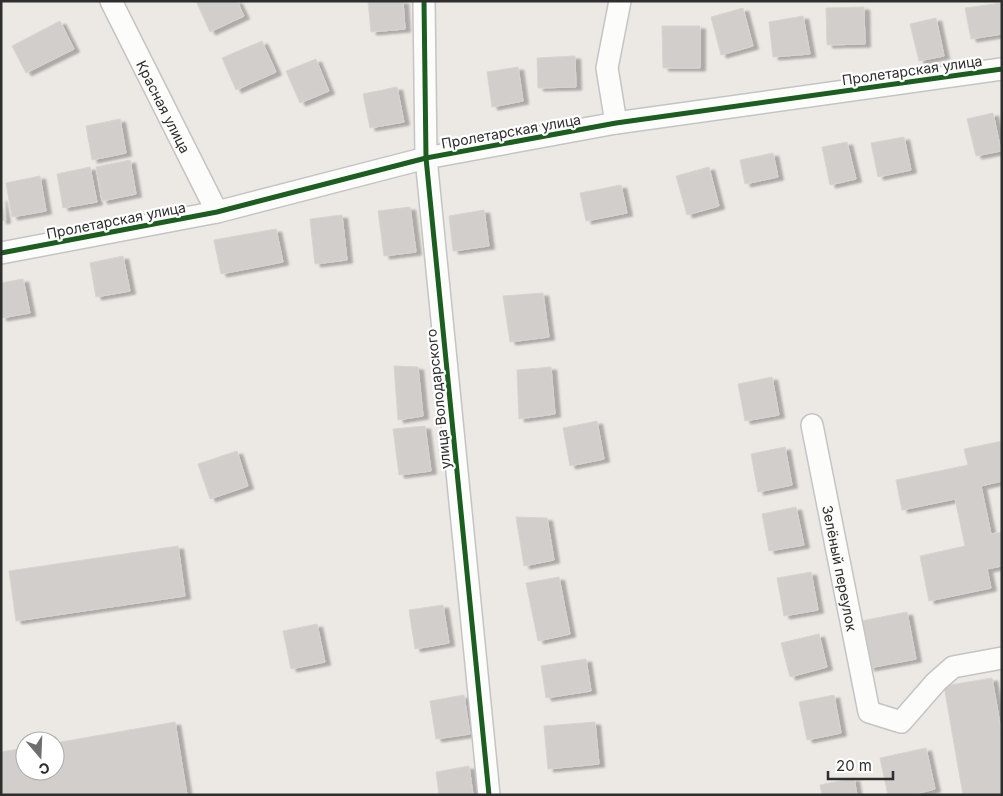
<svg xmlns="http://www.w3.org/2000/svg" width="1003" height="796" viewBox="0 0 1003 796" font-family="Inter,sans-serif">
	<defs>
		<filter id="shadow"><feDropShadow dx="5.5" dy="3" stdDeviation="1" flood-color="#0004"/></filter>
	</defs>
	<rect width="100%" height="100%" fill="#ece8e4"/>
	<g fill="#d1cecb" stroke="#d7d4d0" filter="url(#shadow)">
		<path d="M196,1H237L244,16L210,32Z"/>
		<path d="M368,1H403L405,29L371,32Z"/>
		<path d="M1002,3V34L971,39L965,8Z"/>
		<path d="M864,7L865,44L827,45L826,8Z"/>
		<path d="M743,8L753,46L721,55L711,17Z"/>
		<path d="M803,16L810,54L773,57L769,22Z"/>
		<path d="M936,18L944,56L919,61L910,24Z"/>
		<path d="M60,21L74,49L26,73L12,46Z"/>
		<path d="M662,26H700V68H663Z"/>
		<path d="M262,41L276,72L236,90L222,58Z"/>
		<path d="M575,56L576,87L538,88L537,58Z"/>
		<path d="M316,59L329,91L300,103L286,71Z"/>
		<path d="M518,67L523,101L492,107L487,72Z"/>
		<path d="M397,87L404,122L370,128L363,94Z"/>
		<path d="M993,113L1001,151L976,156L967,119Z"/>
		<path d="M120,119L126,153L92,160L86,126Z"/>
		<path d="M904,137L911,170L878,177L871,143Z"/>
		<path d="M847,142L856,179L830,185L822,147Z"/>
		<path d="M773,153L778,177L745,184L740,160Z"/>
		<path d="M130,160L136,194L102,201L96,167Z"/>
		<path d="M90,167L97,202L63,208L57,174Z"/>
		<path d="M709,167L719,206L687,215L676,176Z"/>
		<path d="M40,176L46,211L12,217L6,183Z"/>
		<path d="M621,185L627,213L586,221L580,193Z"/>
		<path d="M1,198L5,220L1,221Z"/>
		<path d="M410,207L416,252L384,256L378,211Z"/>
		<path d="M484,210L489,246L453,251L449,216Z"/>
		<path d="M342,215L347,260L315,264L310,219Z"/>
		<path d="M276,229L283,262L221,274L214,240Z"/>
		<path d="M123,256L130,291L96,297L90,263Z"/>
		<path d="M23,279L30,313L1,318V283Z"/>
		<path d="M543,293L549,337L510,342L503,296Z"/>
		<path d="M394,366L418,367L423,416L398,420Z"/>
		<path d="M551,367L555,414L519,419L517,370Z"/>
		<path d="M772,377L779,415L745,421L738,384Z"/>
		<path d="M597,421L604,459L570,466L563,428Z"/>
		<path d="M425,426L431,471L399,475L393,429Z"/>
		<path d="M1002,441V481L981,486L991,534L1002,532V566L987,569L991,588L929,601L920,556L965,546L955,499L902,510L896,480L968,465L964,449Z"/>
		<path d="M785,447L792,485L758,492L751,454Z"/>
		<path d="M237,451L248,486L210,499L198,464Z"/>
		<path d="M796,507L804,545L769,551L762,514Z"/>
		<path d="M516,517L547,518L554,560L524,566Z"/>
		<path d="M178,546L185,596L16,621L9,571Z"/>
		<path d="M811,572L818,610L784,616L777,578Z"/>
		<path d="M559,577L570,634L538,641L526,583Z"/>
		<path d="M443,605L449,643L415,649L409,610Z"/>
		<path d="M907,612L916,659L869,668L861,621Z"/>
		<path d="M317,624L325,662L291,669L283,631Z"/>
		<path d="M819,634L827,667L790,677L781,643Z"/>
		<path d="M586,659L591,691L546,698L541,666Z"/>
		<path d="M992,678L1002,736V795H963L944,686Z"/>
		<path d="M464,695L470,734L436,739L430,701Z"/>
		<path d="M834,695L841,733L807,740L799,702Z"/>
		<path d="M175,722L187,795H1V752L25,748V771H55V743Z"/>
		<path d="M595,722L599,764L548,769L544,726Z"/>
		<path d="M926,748L935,789L911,795H888L880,758Z"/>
		<path d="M469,766L473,795H439L436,772Z"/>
		<path d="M854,778L857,795H822L820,785Z"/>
	</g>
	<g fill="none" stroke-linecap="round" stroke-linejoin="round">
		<defs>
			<g id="minor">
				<path id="s1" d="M111,1L217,212"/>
				<path d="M424,1L426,158L489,795"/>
				<path d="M616,123L607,68L620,1"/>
				<path d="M1,253L217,212L426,158L616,123L1002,69"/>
				<path id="s2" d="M812,425L869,712L901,722L936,682L953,667L1002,658"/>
			</g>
		</defs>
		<use href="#minor" stroke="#c5c4c5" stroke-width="24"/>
		<use href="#minor" stroke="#fcfcfb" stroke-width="21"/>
		<defs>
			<g id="cycleway">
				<path d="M424,1L426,158L489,795"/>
				<path d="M1,253L217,212L426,158L616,123L1002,69"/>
			</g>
		</defs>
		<use href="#cycleway" stroke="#fff" stroke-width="8"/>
		<use href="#cycleway" stroke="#1b5e20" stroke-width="5"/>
	</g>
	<g text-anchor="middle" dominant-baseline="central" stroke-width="4.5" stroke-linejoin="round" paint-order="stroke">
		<g font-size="14" fill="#2e2e2e" stroke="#fff">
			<text transform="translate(912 70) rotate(-8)">Пролетарская улица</text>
			<text stroke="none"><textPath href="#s1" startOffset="118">Красная улица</textPath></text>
			<text transform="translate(511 131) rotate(-10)">Пролетарская улица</text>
			<text transform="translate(116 220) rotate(-11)">Пролетарская улица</text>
			<text transform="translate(438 399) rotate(-96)">улица Володарского</text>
			<text stroke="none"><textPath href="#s2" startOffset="146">Зелёный переулок</textPath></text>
		</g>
	</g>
	<rect width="1003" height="796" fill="none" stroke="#2e2e2e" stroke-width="5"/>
	<g transform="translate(40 756) rotate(161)"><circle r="24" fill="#ffffff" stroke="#ababab"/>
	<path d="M0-4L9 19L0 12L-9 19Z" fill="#706f6e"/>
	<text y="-8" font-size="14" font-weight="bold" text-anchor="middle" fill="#2e2e2e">С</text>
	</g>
	<path d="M828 771v8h65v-8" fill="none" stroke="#2e2e2e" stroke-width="2.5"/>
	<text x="836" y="771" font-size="15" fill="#2e2e2e" stroke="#ffffff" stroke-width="4" paint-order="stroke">20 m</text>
</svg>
